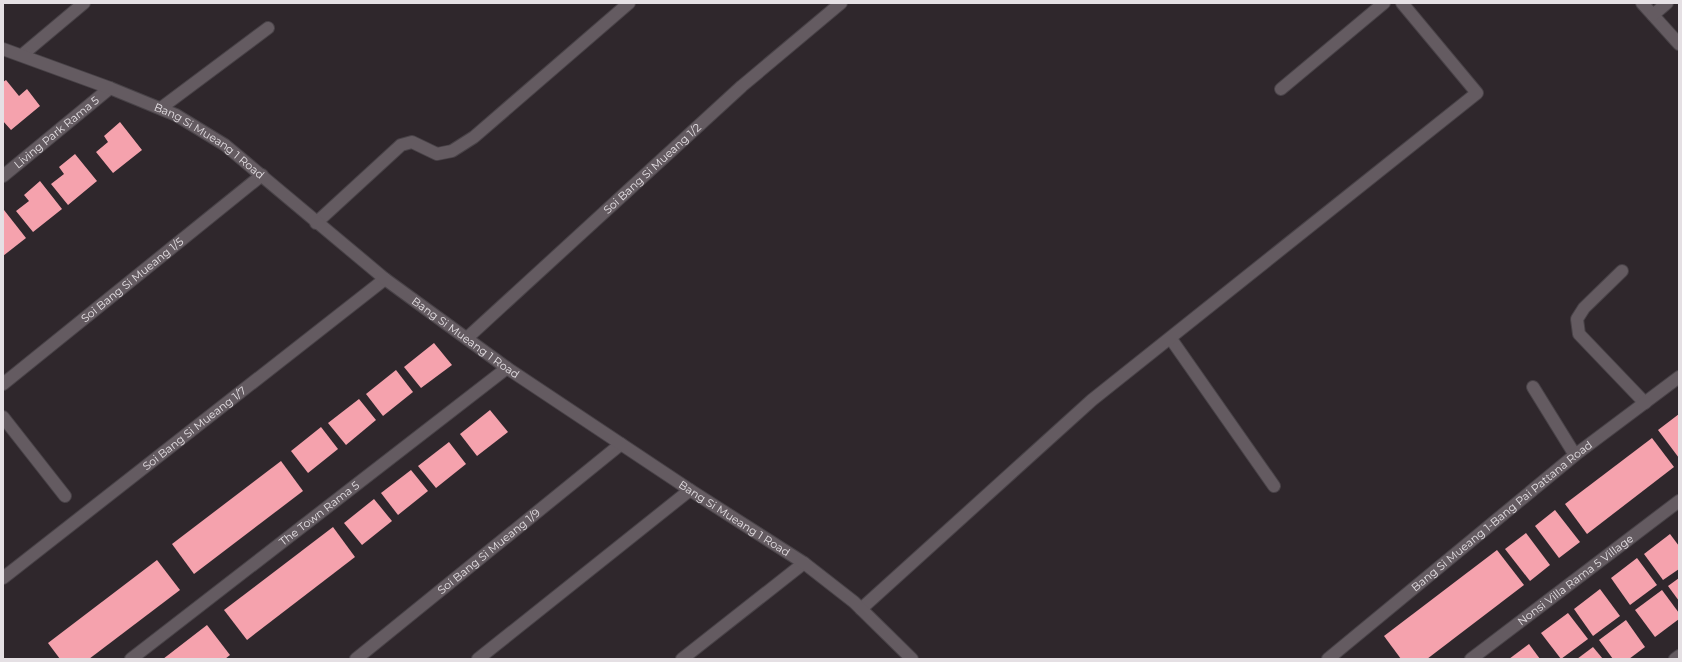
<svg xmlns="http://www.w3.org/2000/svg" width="1682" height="662" viewBox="0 0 1682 662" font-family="Montserrat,sans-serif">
	<rect width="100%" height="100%" fill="#2f272c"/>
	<g fill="#f5a2ad">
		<path d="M6,80L19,96L27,89L40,106L11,130L3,121V82Z"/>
		<path d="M120,122L142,150L113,173L96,152L108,142L104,136Z"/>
		<path d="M75,154L97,181L68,205L51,184L64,174L59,167Z"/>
		<path d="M40,181L62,209L33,232L16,211L29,201L24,195Z"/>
		<path d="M4,210L26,238L3,256V211Z"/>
		<path d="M434,343L452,365L421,388L404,367Z"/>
		<path d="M396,370L413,392L383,416L366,394Z"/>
		<path d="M359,399L376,420L346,445L328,423Z"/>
		<path d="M490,410L508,432L477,456L460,434Z"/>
		<path d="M1679,414V458L1658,430Z"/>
		<path d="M321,427L338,449L308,473L291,451Z"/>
		<path d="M1652,438L1674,467L1587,534L1565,504Z"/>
		<path d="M449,442L466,464L436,488L418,466Z"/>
		<path d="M281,461L303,491L194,574L172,544Z"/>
		<path d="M411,470L428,491L398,515L381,493Z"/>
		<path d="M374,499L392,521L362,545L344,523Z"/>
		<path d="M1555,510L1580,542L1559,558L1535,526Z"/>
		<path d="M333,527L355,557L247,640L224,610Z"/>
		<path d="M1526,533L1550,565L1530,581L1505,549Z"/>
		<path d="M1670,534L1679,546V569L1663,580L1644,554Z"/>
		<path d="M1497,550L1524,585L1427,659H1401L1384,636Z"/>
		<path d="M1637,558L1657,585L1630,605L1611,578Z"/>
		<path d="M157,560L180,590L89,659H60L48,643Z"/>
		<path d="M1679,578V601L1668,586Z"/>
		<path d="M1600,589L1620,616L1593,636L1574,609Z"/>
		<path d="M1662,590L1679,613V619L1655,637L1635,610Z"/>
		<path d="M1568,613L1588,639L1561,659L1541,633Z"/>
		<path d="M1626,620L1645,647L1629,659H1613L1599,640Z"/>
		<path d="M207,625L230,655L225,659H163Z"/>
		<path d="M1529,644L1540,659H1509Z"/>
		<path d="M1593,647L1603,659H1577Z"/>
	</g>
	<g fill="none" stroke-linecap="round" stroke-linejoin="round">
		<defs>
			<g id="lane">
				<path d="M1281,89L1384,3"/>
				<path d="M1622,271L1584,308L1577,319L1579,334L1645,403"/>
				<path d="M1171,339L1274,486"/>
				<path d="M1533,387L1575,455"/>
				<path d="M861,609L1092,400L1477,93L1402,3"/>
			</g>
			<g id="street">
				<path d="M1642,3L1679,44"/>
				<path d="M1653,15L1667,3"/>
				<path d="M22,55L84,3"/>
				<path d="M161,108L268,28"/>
				<path id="s1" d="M3,176L110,88"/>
				<path d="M316,223L401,145L412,142L437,154L452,151L474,137L629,3"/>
				<path id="s2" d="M467,338L742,86L841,3"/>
				<path id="s3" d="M3,384L262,175"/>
				<path d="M3,417L65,496"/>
				<path id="s4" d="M3,578L385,279"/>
				<path id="s5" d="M131,659L507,368"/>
				<path id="s6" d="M356,659L621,444"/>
				<path d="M478,659L690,490"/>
				<path d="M682,659L804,563"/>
				<path id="s7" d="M1328,659L1575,455L1679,377"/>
				<path id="s8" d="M1471,659L1679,501"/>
				<path d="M1675,659L1679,656"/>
			</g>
			<g id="secondary">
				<path id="s9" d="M3,49L110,88L176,115L225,145L385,279L507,368L690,490L804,563L854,602L912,659"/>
			</g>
		</defs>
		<use href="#lane" stroke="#484247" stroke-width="14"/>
		<use href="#street" stroke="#484247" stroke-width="14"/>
		<use href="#secondary" stroke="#484247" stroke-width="14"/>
		<use href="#lane" stroke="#645b61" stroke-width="12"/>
		<use href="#street" stroke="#645b61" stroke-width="12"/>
		<use href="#secondary" stroke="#645b61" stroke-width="12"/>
	</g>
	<g text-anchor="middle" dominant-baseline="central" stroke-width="4" stroke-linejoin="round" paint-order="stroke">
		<g font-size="11" fill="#e5e0e4" stroke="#2f272c">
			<text stroke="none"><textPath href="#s1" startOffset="69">Living Park Rama 5</textPath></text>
			<text stroke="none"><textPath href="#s9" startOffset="227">Bang Si Mueang 1 Road</textPath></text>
			<text stroke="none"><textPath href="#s2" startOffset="251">Soi Bang Si Mueang 1/2</textPath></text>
			<text stroke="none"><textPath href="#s3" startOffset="166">Soi Bang Si Mueang 1/5</textPath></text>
			<text stroke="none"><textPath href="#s9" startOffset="551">Bang Si Mueang 1 Road</textPath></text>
			<text stroke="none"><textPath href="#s4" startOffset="243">Soi Bang Si Mueang 1/7</textPath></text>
			<text stroke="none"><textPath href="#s5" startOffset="238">The Town Rama 5</textPath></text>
			<text stroke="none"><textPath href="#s7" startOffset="225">Bang Si Mueang 1-Bang Pai Pattana Road</textPath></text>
			<text stroke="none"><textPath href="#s9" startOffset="875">Bang Si Mueang 1 Road</textPath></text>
			<text stroke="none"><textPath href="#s6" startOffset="171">Soi Bang Si Mueang 1/9</textPath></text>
			<text stroke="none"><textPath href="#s8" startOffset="131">Nonsi Villa Rama 5 Village</textPath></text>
		</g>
	</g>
	<rect width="1682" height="662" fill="none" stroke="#e5e0e4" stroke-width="8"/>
</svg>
